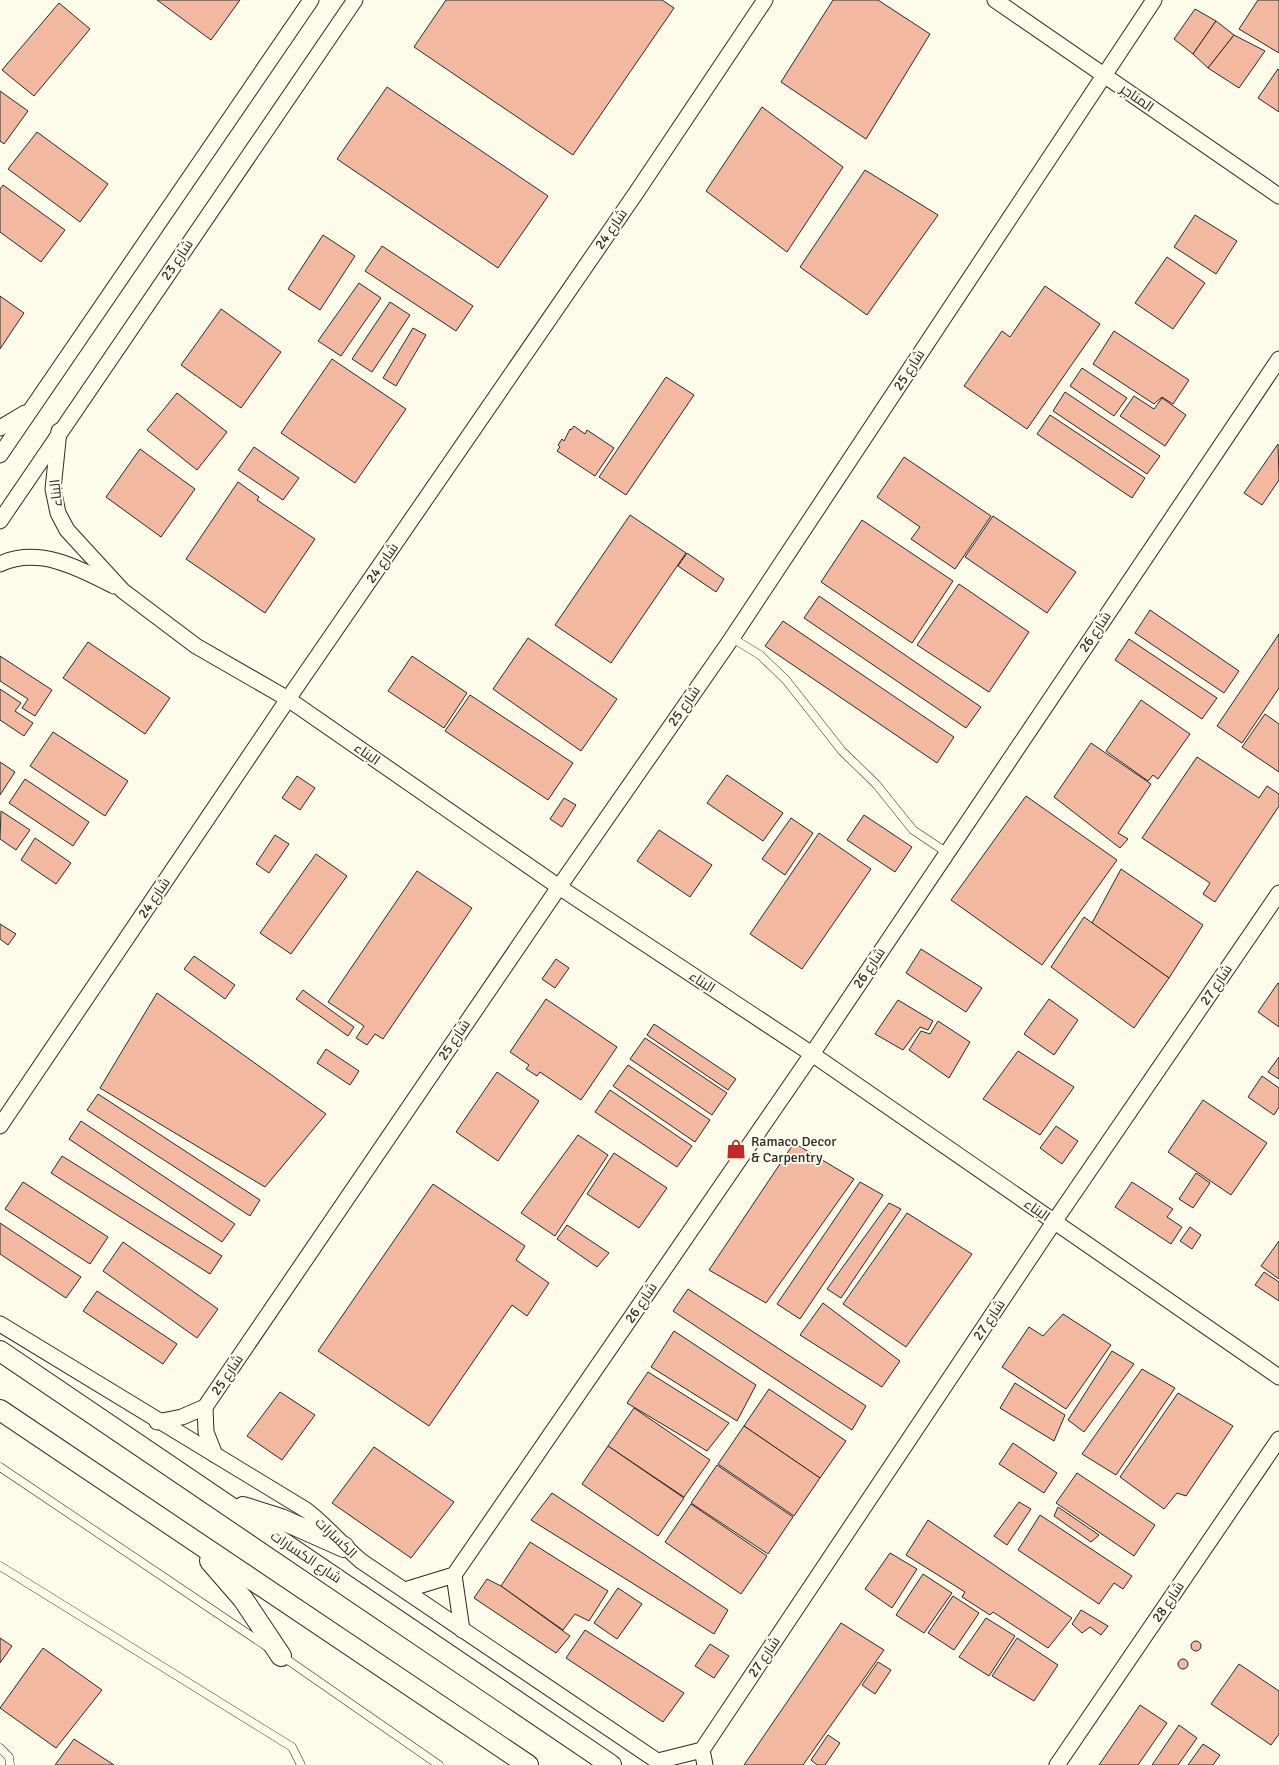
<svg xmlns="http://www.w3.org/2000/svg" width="1279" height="1765" viewBox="0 0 1279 1765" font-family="Signika,Cairo,sans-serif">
	<rect width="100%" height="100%" fill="#fdfbea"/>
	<g fill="#f2b8a0" stroke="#2b2b2b">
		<path d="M157,0H240L211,40Z"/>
		<path d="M446,0H662L674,8L573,155L414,47Z"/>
		<path d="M833,0H878L930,34L866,139L781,82Z"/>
		<path d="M1258,0H1279V53L1239,29Z"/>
		<path d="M59,3L90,29L34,96L2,70Z"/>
		<path d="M1195,9L1216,21L1193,54L1174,39Z"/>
		<path d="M1216,21L1234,35L1208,68L1193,54Z"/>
		<path d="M1234,35L1265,51L1239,88L1208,68Z"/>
		<path d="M1278,69L1279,70V112L1258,98Z"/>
		<path d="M387,87L548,196L498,268L337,159Z"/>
		<path d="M0,91L28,111L4,144L0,141Z"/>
		<path d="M762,107L843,167L787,252L706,191Z"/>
		<path d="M37,132L108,184L80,222L8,169Z"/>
		<path d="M865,170L938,215L867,315L800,267Z"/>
		<path d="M3,185L65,230L41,262L0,232V189Z"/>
		<path d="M1195,215L1237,241L1216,274L1174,247Z"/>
		<path d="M323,235L355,256L320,310L288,289Z"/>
		<path d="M382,246L473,306L456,331L365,271Z"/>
		<path d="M1167,257L1205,283L1173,329L1135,303Z"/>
		<path d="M359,283L381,298L341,356L318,341Z"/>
		<path d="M1045,286L1100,324L1027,429L964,386L1002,331L1010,337Z"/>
		<path d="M0,296L24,313L0,349Z"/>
		<path d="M390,302L410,315L372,372L352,359Z"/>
		<path d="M221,309L281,352L241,408L181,365Z"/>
		<path d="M413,328L426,335L396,386L383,378Z"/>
		<path d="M1114,331L1189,380L1173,404L1162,397L1154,404L1093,364Z"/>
		<path d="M332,359L406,409L355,483L281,433Z"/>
		<path d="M1082,368L1127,398L1114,416L1070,386Z"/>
		<path d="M666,377L694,395L626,495L599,477Z"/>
		<path d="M1065,392L1160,456L1147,474L1053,411Z"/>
		<path d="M177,393L227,432L197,470L147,430Z"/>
		<path d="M1134,396L1154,409L1162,398L1186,415L1165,446L1120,416Z"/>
		<path d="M1050,415L1145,478L1132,498L1037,434Z"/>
		<path d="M574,426L585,434L587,430L614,448L595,476L557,451L560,447L558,445L562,439L564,441L570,429L571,430Z"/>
		<path d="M1278,444L1279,480L1262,505L1244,493Z"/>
		<path d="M254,447L299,478L283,500L238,470Z"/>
		<path d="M140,449L195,489L161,537L106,497Z"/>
		<path d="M904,457L991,516L955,569L911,539L920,527L877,497Z"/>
		<path d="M238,482L259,497L257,500L315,539L265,613L186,559Z"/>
		<path d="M630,515L686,553L611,663L555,625Z"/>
		<path d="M993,516L1076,572L1047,613L965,557Z"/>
		<path d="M862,520L953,581L912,643L821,582Z"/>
		<path d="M687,553L724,579L716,592L678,566Z"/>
		<path d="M959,584L1029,632L989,692L917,645Z"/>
		<path d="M819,596L981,707L966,728L804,618Z"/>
		<path d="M1150,610L1239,671L1224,693L1135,633Z"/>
		<path d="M783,621L954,737L937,763L765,646Z"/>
		<path d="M1279,634V688L1242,743L1217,726Z"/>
		<path d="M528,638L617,699L581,751L493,689Z"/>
		<path d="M1129,639L1217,698L1202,719L1115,660Z"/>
		<path d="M88,642L170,698L145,734L63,678Z"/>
		<path d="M0,656L52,690L35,716L22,708L28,699L0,681Z"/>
		<path d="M412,656L467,693L444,728L388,691Z"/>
		<path d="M0,689L21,703L15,711L33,723L24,736L0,720Z"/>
		<path d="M470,695L573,763L548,800L445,731Z"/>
		<path d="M1141,700L1190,734L1158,779L1153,775L1148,781L1106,751Z"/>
		<path d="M1265,714L1279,724V772L1242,747Z"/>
		<path d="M53,732L128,781L105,816L30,766Z"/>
		<path d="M1091,743L1151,784L1118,833L1128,839L1120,848L1054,797Z"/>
		<path d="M1197,757L1259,798L1267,786L1279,794V806L1215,902L1203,894L1210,883L1142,838Z"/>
		<path d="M0,762L15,772L0,795Z"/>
		<path d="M727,775L783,813L763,841L707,803Z"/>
		<path d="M297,776L315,788L300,810L282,798Z"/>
		<path d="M25,779L89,822L73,846L9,803Z"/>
		<path d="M1026,796L1117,860L1042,965L951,900Z"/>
		<path d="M564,798L576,805L562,827L550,819Z"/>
		<path d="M1,811L30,830L16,850L0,839Z"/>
		<path d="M864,815L912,847L895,872L847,840Z"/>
		<path d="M791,818L813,833L785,875L762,859Z"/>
		<path d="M659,830L712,865L690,897L637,861Z"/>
		<path d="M819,833L871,869L802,969L750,934Z"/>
		<path d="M275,835L289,844L269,873L256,864Z"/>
		<path d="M35,838L71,863L56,884L21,860Z"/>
		<path d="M316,854L347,876L291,954L260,933Z"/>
		<path d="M1121,869L1203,925L1169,978L1092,923Z"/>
		<path d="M417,871L472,908L383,1039L375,1034L367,1045L356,1038L364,1026L328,1002Z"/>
		<path d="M1084,917L1169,978L1134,1028L1051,967Z"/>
		<path d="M0,924L16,934L8,945L0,939Z"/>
		<path d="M921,949L982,988L966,1012L906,973Z"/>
		<path d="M194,956L235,985L225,999L184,969Z"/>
		<path d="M556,959L569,968L555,988L542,979Z"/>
		<path d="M1278,983L1279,984V1027L1258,1012Z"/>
		<path d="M303,990L354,1027L348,1036L296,999Z"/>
		<path d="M157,993L326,1114L265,1187L100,1088Z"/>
		<path d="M546,999L617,1047L581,1100L540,1072L537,1076L526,1069L529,1065L510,1052Z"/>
		<path d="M1049,999L1078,1020L1054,1055L1024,1034Z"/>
		<path d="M898,1000L933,1021L928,1030L920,1027L903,1050L875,1034Z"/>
		<path d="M938,1021L970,1042L949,1078L909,1050L921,1031L930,1034Z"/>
		<path d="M654,1024L736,1079L728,1090L647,1035Z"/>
		<path d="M645,1038L727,1093L712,1115L630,1059Z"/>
		<path d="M326,1049L359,1071L350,1085L317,1063Z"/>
		<path d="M1018,1051L1074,1087L1040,1135L983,1099Z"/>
		<path d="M1279,1057V1079L1268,1072Z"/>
		<path d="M628,1065L710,1120L695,1142L613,1086Z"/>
		<path d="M497,1072L539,1101L498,1161L456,1132Z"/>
		<path d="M1262,1076L1279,1088V1107L1274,1115L1248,1097Z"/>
		<path d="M610,1090L692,1146L677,1167L595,1112Z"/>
		<path d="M98,1094L260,1200L250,1216L87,1110Z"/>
		<path d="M1203,1100L1267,1143L1231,1195L1168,1152Z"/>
		<path d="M81,1121L235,1224L222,1242L69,1139Z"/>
		<path d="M1056,1126L1078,1141L1062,1164L1040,1148Z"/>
		<path d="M578,1135L608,1155L555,1236L521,1213Z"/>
		<path d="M794,1143L854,1179L766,1303L709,1270Z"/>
		<path d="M614,1153L667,1188L639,1228L587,1194Z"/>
		<path d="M62,1156L222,1256L210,1274L51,1173Z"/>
		<path d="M1196,1173L1210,1183L1193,1208L1179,1199Z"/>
		<path d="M23,1182L108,1237L90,1264L5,1209Z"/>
		<path d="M860,1182L883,1195L800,1319L777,1304Z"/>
		<path d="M1132,1182L1173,1209L1167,1217L1182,1227L1171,1244L1115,1207Z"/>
		<path d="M433,1184L525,1246L516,1260L549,1283L527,1316L512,1305L429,1426L318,1351Z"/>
		<path d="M889,1203L901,1209L841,1298L827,1289Z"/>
		<path d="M907,1213L972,1254L906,1347L843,1304Z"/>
		<path d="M0,1223L81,1277L66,1298L0,1254Z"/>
		<path d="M567,1225L609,1253L597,1267L557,1239Z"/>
		<path d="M1190,1227L1201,1235L1192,1249L1180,1241Z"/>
		<path d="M1279,1241V1279L1261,1266Z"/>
		<path d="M123,1242L218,1309L197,1338L103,1271Z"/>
		<path d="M1264,1272L1279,1282V1301L1255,1285Z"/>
		<path d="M688,1289L866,1406L852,1430L673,1311Z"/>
		<path d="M97,1291L177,1344L163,1364L83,1311Z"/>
		<path d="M823,1303L900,1361L882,1387L800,1335Z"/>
		<path d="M1063,1314L1111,1345L1066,1409L1002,1367L1029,1327L1043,1336Z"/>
		<path d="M674,1331L756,1385L737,1421L651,1367Z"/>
		<path d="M1112,1351L1134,1364L1084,1432L1068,1420Z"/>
		<path d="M1142,1369L1175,1388L1116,1475L1082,1454Z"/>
		<path d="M648,1372L729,1423L707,1451L627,1403Z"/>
		<path d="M1015,1383L1065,1415L1054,1441L1000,1408Z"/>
		<path d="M769,1389L846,1441L820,1478L744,1426Z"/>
		<path d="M280,1392L315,1415L282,1460L247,1436Z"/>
		<path d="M1178,1393L1233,1426L1186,1496L1177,1493L1164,1509L1120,1477Z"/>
		<path d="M634,1408L710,1460L684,1497L608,1446Z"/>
		<path d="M744,1426L820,1478L794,1516L718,1464Z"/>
		<path d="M1013,1443L1057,1473L1044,1493L999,1464Z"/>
		<path d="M608,1446L684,1498L658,1536L582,1484Z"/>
		<path d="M374,1447L454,1502L411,1558L332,1503Z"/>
		<path d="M717,1465L793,1517L768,1554L691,1503Z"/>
		<path d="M1077,1473L1155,1525L1134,1556L1056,1503Z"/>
		<path d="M552,1493L728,1610L714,1634L531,1520Z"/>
		<path d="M1019,1502L1031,1509L1007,1545L994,1536Z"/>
		<path d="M691,1504L767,1556L741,1594L665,1542Z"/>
		<path d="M1058,1507L1099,1535L1091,1542L1054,1516Z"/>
		<path d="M1040,1515L1132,1576L1123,1589L1114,1583L1099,1604L1018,1550Z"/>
		<path d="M928,1520L1072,1618L1048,1648L993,1612L990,1615L962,1597L965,1592L906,1555Z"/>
		<path d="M530,1542L608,1591L589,1621L575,1614L563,1630L501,1586Z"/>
		<path d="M890,1553L917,1569L892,1608L865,1589Z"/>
		<path d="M923,1574L952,1593L924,1633L896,1615Z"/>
		<path d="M487,1579L501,1586L570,1636L556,1653L474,1598Z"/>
		<path d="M618,1588L642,1604L617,1639L594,1623Z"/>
		<path d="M953,1596L979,1613L954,1650L928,1633Z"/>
		<path d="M1081,1610L1108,1626L1101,1635L1090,1627L1082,1633L1072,1624Z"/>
		<path d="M986,1618L1015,1636L989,1676L959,1657Z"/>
		<path d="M841,1623L884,1650L803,1765H744Z"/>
		<path d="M585,1630L684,1693L663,1722L566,1658Z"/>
		<path d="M0,1638L12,1646L0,1663Z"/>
		<path d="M1017,1638L1058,1665L1034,1701L992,1676Z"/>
		<circle cx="1196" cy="1646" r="5"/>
		<path d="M710,1644L729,1656L714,1678L695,1666Z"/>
		<path d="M43,1648L102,1690L56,1748L0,1708Z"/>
		<circle cx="1183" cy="1664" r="5"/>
		<path d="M878,1662L891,1670L875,1694L862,1685Z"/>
		<path d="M1239,1664L1279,1691V1734L1271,1745L1211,1704Z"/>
		<path d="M1140,1705L1167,1723L1138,1765H1099Z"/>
		<path d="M1179,1725L1197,1738L1178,1765H1152Z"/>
		<path d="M828,1735L840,1743L825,1765H817L811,1760Z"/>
		<path d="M74,1739L114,1765H55Z"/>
		<path d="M1203,1744L1220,1755L1213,1765H1188Z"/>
	</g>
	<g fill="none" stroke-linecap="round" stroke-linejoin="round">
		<defs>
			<g id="lane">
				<path d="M732,638L760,655L786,680L842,751L876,784L913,830L946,852"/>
				<path d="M0,1467L266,1646"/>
				<path d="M0,1566L292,1747L301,1765"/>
				<path d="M282,1656L439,1765"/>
				<path d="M0,1748L9,1757L10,1765"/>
			</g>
			<g id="street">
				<path d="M995,0L1279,196"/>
				<path d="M0,428L25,413"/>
				<path d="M59,431L53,489L58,513L67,530L123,591L196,646L288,699L559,887L812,1054L1279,1377"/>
				<path d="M0,455L311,0"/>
				<path d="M0,521L355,0"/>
				<path d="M0,564C39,546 79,568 114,586"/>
				<path d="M0,1126L288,699L636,193L765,0"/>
				<path d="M0,1324L306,1510C327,1526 342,1545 361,1561L663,1765"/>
				<path d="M205,1407L206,1432L215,1455"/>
				<path d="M157,1422L182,1417L205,1407L559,887L732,638L1154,0"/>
				<path d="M454,1575L462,1630"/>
				<path d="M405,1590L454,1575L812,1054L1279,359"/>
				<path d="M702,1750L705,1765"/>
				<path d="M658,1761L702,1750L1054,1222L1279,893"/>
				<path d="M1057,1765L1279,1439"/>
			</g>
			<g id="secondary">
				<path d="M0,1351L611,1765"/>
				<path d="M0,1410L528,1765"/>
				<path d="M243,1507L281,1519L344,1547"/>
				<path d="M210,1561L243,1599L281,1656"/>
			</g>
		</defs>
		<use href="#lane" stroke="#2b2b2b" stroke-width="9"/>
		<use href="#street" stroke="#2b2b2b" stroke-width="17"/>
		<use href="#secondary" stroke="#2b2b2b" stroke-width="22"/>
		<use href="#lane" stroke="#fdfbea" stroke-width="8"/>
		<use href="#street" stroke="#fdfbea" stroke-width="15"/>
		<use href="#secondary" stroke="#fdfbea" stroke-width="20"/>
	</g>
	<defs>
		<symbol id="shop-bare" viewBox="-9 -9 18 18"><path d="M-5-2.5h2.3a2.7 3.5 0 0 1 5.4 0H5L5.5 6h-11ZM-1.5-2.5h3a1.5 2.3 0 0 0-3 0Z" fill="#c62828" stroke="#fdfbea" stroke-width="2.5" paint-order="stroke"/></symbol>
	</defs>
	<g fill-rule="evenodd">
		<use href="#shop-bare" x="722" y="1135" width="28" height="28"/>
	</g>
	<g text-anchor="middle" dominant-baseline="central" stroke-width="4" stroke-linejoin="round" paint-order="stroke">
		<g font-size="14" fill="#2b2b2b" stroke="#fdfbea">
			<text transform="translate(1137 98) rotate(35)">المناجر</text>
			<text transform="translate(611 229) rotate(-55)">شارع 24</text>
			<text transform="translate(177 260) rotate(-56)">شارع 23</text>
			<text transform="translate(909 370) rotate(-57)">شارع 25</text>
			<text transform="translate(56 493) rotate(-96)">البناء</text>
			<text transform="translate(382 563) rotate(-55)">شارع 24</text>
			<text transform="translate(1095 632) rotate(-56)">شارع 26</text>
			<text transform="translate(684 706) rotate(-55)">شارع 25</text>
			<text transform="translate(367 754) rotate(35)">البناء</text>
			<text transform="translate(154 898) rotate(-56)">شارع 24</text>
			<text transform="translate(869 968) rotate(-56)">شارع 26</text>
			<text transform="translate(702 982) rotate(33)">البناء</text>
			<text transform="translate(1216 985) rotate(-56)">شارع 27</text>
			<text transform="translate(454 1040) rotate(-56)">شارع 25</text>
			<text transform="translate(1037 1210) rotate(35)">البناء</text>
			<text transform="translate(641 1303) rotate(-56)">شارع 26</text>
			<text transform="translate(989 1320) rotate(-56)">شارع 27</text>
			<text transform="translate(227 1375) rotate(-56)">شارع 25</text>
			<text transform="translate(336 1538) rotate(44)">الكسارات</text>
			<text transform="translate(306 1557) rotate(34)">شارع الكسارات</text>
			<text transform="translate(1168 1602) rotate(-56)">شارع 28</text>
			<text transform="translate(764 1657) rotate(-56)">شارع 27</text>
		</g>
		<g font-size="14" fill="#2b2b2b" stroke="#fdfbea" text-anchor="start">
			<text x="751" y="1141">Ramaco Decor<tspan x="751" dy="16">&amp; Carpentry</tspan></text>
		</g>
	</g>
</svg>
